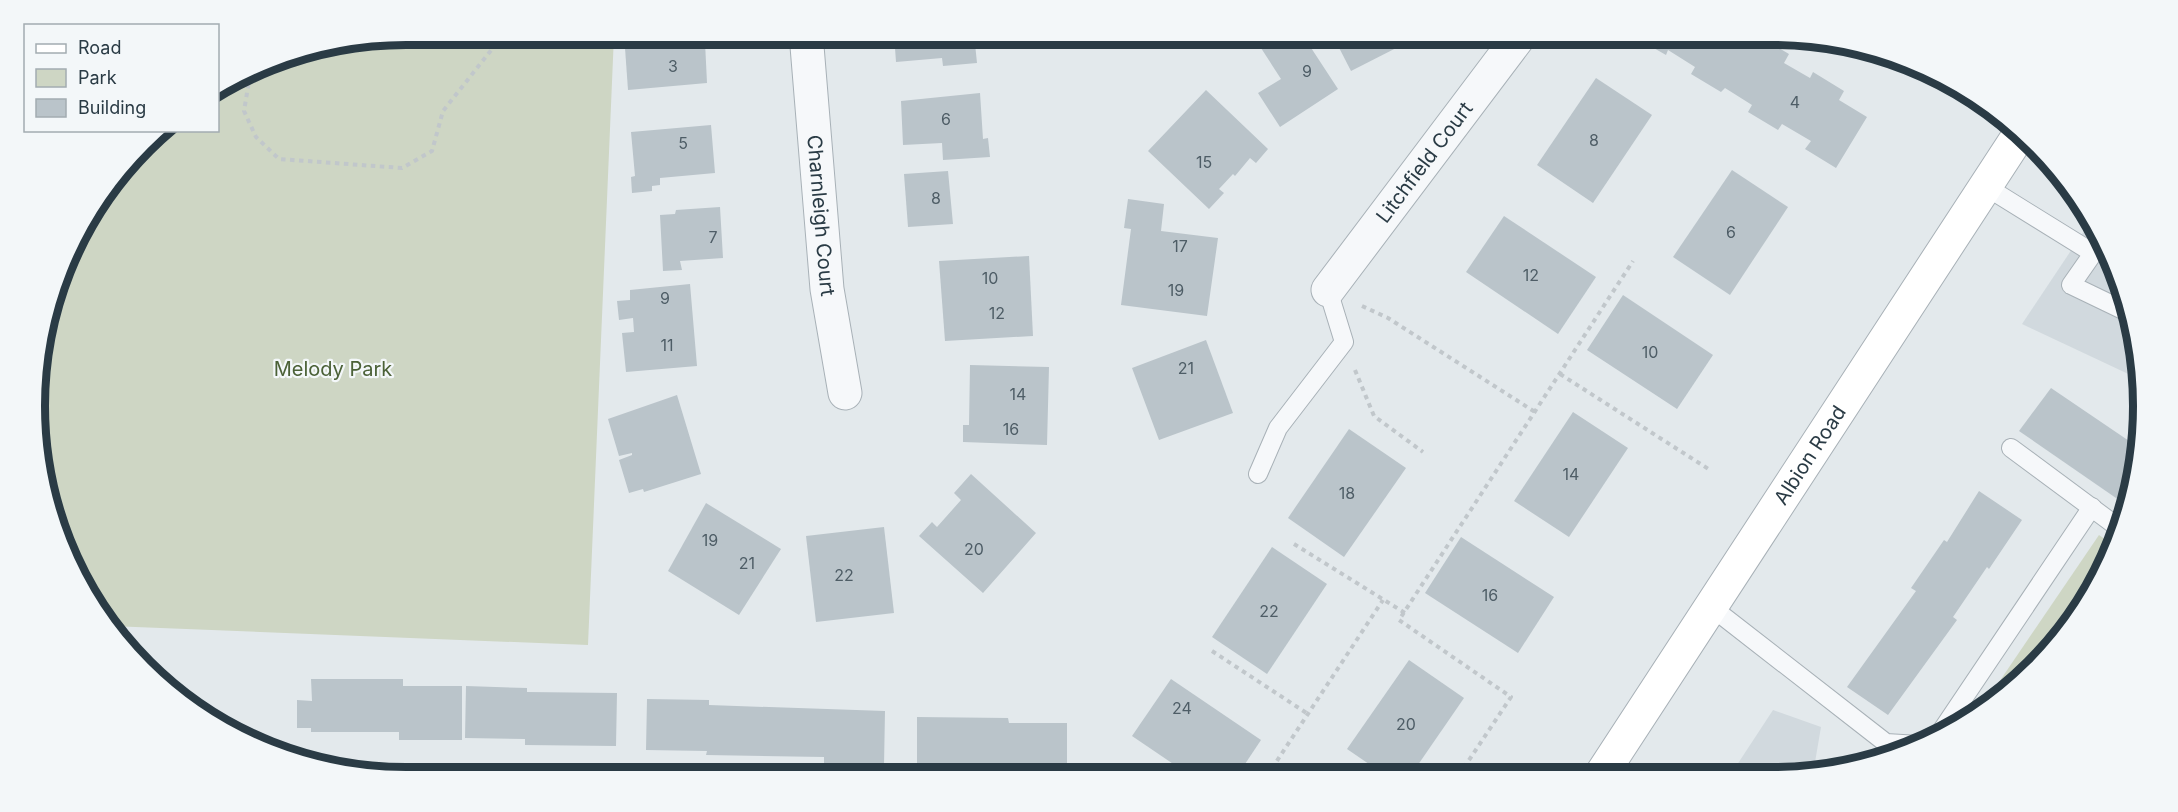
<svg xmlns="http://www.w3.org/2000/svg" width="2178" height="812" viewBox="0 0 2178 812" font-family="Inter,sans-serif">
	<rect width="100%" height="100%" fill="#e3e9ec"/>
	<g fill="#d1d9de">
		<path d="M2092,219L2140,358L2139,379L2022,324Z"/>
		<path d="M1773,710L1821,727L1813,774H1731Z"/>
	</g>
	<g fill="#ced6c4">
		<path d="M406,35H614L588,645L110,626L97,612L42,479L38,357L84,221L158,131L218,130V94L286,54Z"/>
		<path d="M2099,535L2112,544L2081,612L2017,685L1980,710Z"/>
	</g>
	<g fill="#bac4ca">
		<path d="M894,34H974L977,63L943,66L942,58L896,62Z"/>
		<path d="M1282,34H1302L1338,89L1280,127L1258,93L1281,79L1261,48Z"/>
		<path d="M1332,34H1404L1408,42L1351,71Z"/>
		<path d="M1641,34H1742L1755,42L1758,36L1789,54L1784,63L1810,78L1813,72L1844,91L1839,100L1867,117L1836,168L1805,149L1811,141L1782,124L1778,130L1748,112L1752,105L1725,88L1721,92L1691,74L1695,67L1668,50L1666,55L1638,39Z"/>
		<path d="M705,42L707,83L628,90L625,48Z"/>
		<path d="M1596,78L1652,115L1593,203L1537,165Z"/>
		<path d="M1206,90L1268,149L1256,163L1250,158L1235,176L1233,174L1219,189L1224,193L1209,209L1148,151Z"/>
		<path d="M980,93L983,139L988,138L990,157L943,160L942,143L903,145L901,101Z"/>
		<path d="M711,125L715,173L660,178V185L652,186V191L632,193L631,177L635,176L631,132Z"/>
		<path d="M1732,170L1788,207L1730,295L1673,257Z"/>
		<path d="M948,171L953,224L908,227L904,174Z"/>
		<path d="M1128,199L1164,204L1161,231L1218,238L1207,316L1121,305L1131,229L1124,228Z"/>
		<path d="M720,207L723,258L680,261L682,270L663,271L660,215L675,214L676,210Z"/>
		<path d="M1504,216L1596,277L1558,334L1466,272Z"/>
		<path d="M1029,256L1033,336L945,341L939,261Z"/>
		<path d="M690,284L697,366L626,372L622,333L634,332L633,318L619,320L617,301L630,300V290Z"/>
		<path d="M1623,295L1713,355L1677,409L1587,350Z"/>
		<path d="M1206,340L1233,413L1159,440L1132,368Z"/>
		<path d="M970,365L1049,367L1047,445L963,442V425H969Z"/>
		<path d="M2051,388L2135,445L2129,507L2019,431Z"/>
		<path d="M677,395L701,474L644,492L643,489L629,493L619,460L632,455V453L619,456L608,419Z"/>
		<path d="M1573,412L1628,448L1569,537L1514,501Z"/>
		<path d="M1349,429L1406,468L1344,557L1288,518Z"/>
		<path d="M971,474L1036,533L983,593L919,536L932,522L937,527L961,500L954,493Z"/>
		<path d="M1979,491L2022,520L1989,569L1987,567L1953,617L1957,620L1888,715L1847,687L1916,591L1911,588L1944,540L1947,542Z"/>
		<path d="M706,503L781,549L739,615L668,571Z"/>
		<path d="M884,527L894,613L816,622L806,536Z"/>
		<path d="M1461,537L1554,597L1518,653L1425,593Z"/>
		<path d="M1272,547L1327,584L1267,674L1212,637Z"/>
		<path d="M1409,660L1464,698L1411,775H1385L1347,749Z"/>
		<path d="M311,679H403V686H462V740H399V732H311V728H297V700L312,701Z"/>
		<path d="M1171,679L1261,740L1237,776H1191L1132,736Z"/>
		<path d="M466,686L527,688V692L617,693L616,746L525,745V739L465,738Z"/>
		<path d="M647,699L709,700V705L885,711L884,766L824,764V757L706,755L707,751L646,750Z"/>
		<path d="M917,717L1008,718L1009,723H1067V776H1005V771H917Z"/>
	</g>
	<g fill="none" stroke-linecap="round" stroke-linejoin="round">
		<defs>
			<g id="lane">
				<path d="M1985,186L2093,253"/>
				<path d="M2101,242L2071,285L2125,311"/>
				<path d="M2011,448L2119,528"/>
				<path d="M1258,474L1278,428L1344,342L1328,290"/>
				<path d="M1710,606L1886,743L1919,745"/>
				<path d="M1936,739L2092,507"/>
			</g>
			<g id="street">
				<path id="s1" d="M806,34L827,289L845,393"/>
				<path id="s2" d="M1328,290L1521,34"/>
			</g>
			<g id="secondary">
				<path id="s3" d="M1601,775L2019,135"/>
			</g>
		</defs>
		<use href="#lane" stroke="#a8b1b7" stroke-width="20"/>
		<use href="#street" stroke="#a8b1b7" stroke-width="35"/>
		<use href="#secondary" stroke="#a8b1b7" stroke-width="35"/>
		<g stroke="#c1c7cb" stroke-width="4" stroke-dasharray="4.5 4.5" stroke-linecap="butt">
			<path d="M250,75L244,111L256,137L279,159L402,168L432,151L443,111L496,44L500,34"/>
			<path d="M1362,306L1388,318L1535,412"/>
			<path d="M1355,370L1374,416L1423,452"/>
			<path d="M1560,374L1710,470"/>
			<path d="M1294,544L1405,613"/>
			<path d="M1212,651L1308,714"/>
			<path d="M1459,775L1511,697L1399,620L1633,261"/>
			<path d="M1267,776L1383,600"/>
		</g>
		<use href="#lane" stroke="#f6f8fa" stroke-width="18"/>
		<use href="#street" stroke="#f6f8fa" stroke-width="33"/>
		<use href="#secondary" stroke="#fff" stroke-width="33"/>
	</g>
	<g text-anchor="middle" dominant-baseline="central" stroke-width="4.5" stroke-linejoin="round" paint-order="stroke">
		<g font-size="16" fill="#4e5d66">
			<text x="673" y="66">3</text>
			<text x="1307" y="71">9</text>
			<text x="1795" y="102">4</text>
			<text x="946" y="119">6</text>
			<text x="1594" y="140">8</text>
			<text x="683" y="143">5</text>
			<text x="1204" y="162">15</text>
			<text x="936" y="198">8</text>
			<text x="1731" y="232">6</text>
			<text x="713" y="237">7</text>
			<text x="1180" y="246">17</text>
			<text x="1531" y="275">12</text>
			<text x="990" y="278">10</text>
			<text x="1176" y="290">19</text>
			<text x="665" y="298">9</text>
			<text x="997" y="313">12</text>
			<text x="667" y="345">11</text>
			<text x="1650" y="352">10</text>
			<text x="1186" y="368">21</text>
			<text x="1018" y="394">14</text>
			<text x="1011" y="429">16</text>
			<text x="1571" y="474">14</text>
			<text x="1347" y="493">18</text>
			<text x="710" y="540">19</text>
			<text x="974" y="549">20</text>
			<text x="747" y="563">21</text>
			<text x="844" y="575">22</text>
			<text x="1490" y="595">16</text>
			<text x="1269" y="611">22</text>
			<text x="1182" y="708">24</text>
			<text x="1406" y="724">20</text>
		</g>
		<g font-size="20" fill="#2a3b45" stroke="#f3f7f9">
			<text stroke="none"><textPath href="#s2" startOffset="160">Litchfield Court</textPath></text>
			<text stroke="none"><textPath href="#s1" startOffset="182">Charnleigh Court</textPath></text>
			<text stroke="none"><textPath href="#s3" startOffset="382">Albion Road</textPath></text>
		</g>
		<g font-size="20" fill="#4b6137" stroke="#f3f7f9">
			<text x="333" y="369">Melody Park</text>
		</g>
	</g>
	<path d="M0 0H2178V812H0ZM406 45H1772A361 361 0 0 1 2133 406V406A361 361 0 0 1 1772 767H406A361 361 0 0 1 45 406V406A361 361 0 0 1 406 45Z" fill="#f3f7f9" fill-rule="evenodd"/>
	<path fill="none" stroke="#2a3b45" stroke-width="8" d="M406 45H1772A361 361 0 0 1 2133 406V406A361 361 0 0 1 1772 767H406A361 361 0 0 1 45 406V406A361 361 0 0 1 406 45Z"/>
	<rect x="24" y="24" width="195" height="108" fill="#f3f7f9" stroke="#a3acb1" stroke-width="1.5"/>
	<rect x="36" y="44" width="30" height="9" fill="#ffffff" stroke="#a3acb1" stroke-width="1.5"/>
	<text x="78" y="54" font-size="18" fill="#2a3b45">Road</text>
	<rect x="36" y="69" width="30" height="18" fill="#ced6c4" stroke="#a3acb1" stroke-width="1.5"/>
	<text x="78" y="84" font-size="18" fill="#2a3b45">Park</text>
	<rect x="36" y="99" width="30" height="18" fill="#bac4ca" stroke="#a3acb1" stroke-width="1.5"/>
	<text x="78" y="114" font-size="18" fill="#2a3b45">Building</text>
</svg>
